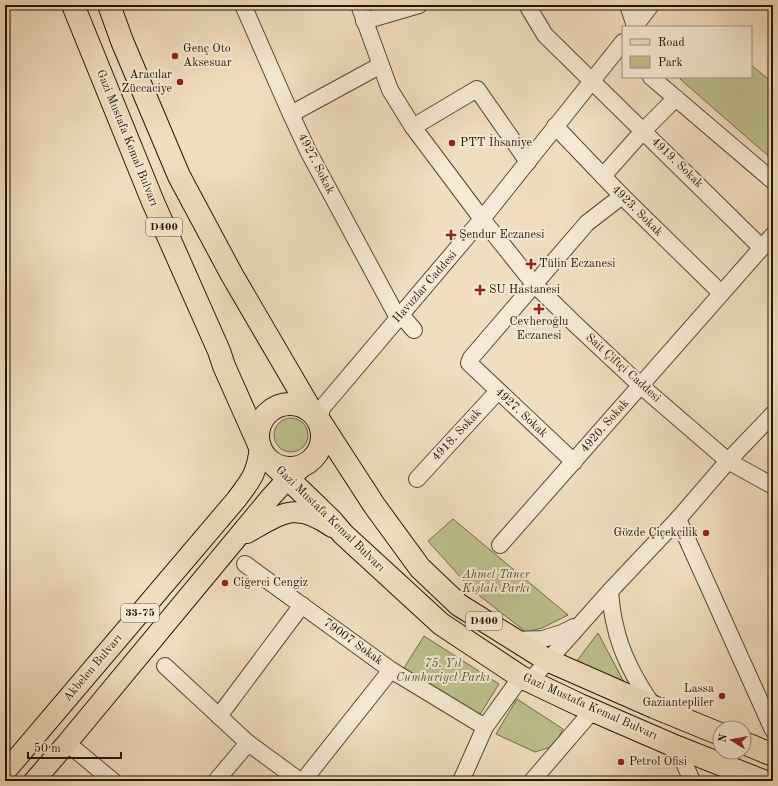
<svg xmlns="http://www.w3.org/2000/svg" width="778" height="786" viewBox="0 0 778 786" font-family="'Old Standard TT',serif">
	<rect width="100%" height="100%" fill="#f1dec0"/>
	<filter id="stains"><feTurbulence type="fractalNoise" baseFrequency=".005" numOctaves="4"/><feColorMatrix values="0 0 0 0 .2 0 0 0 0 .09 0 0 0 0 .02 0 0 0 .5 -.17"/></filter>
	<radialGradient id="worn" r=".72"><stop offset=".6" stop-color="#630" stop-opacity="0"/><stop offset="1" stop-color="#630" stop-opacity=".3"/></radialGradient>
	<g fill="#bec08f" stroke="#706a49">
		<path d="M751,65L773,83V160L680,79L683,77H751Z"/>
		<circle cx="291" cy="435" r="17"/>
		<path d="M453,519L568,615L542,628L526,632L472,590L428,541Z"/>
		<path d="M598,633L625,684L576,662Z"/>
		<path d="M424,636L499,684L479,716L404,668Z"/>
		<path d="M517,699L563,729L554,746L535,752L496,734Z"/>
	</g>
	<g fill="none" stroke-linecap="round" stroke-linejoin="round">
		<defs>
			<g id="minor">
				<path d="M243,5L289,110L308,151L398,318"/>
				<path d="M359,5L390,90L413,127L482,219L534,284L576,325L640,385L728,461L773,486"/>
				<path d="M527,5L545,35L761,247"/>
				<path d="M628,5L635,26"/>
				<path d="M364,21L419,5"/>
				<path d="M634,27L651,5"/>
				<path d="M651,77L773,181"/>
				<path d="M291,114L381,65"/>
				<path d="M555,126L622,196L721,293"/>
				<path d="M413,127L477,89L528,162"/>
				<path d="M603,176L643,131L676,98"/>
				<path d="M401,315L414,330"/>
				<path d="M319,420L322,408L482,219L623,42"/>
				<path d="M574,462L469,363L471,358L587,223L622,196"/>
				<path d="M417,479L498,391"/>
				<path d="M678,519L773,730"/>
				<path d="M500,545L773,235"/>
				<path d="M245,564L391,670L485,727"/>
				<path d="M610,591C611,602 612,614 615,625C621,654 637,683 654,707"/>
				<path d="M513,640L543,639L562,633L574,627"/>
				<path d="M165,666L248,743L300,781"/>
				<path d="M529,682L610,591L678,519L728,461L773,414"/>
				<path d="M219,716L302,605"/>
				<path d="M67,743L113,781"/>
				<path d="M677,747L692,781"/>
				<path d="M216,781L248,743"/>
				<path d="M303,781L391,670"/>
				<path d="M461,781L485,727L521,677"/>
				<path d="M532,781L593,710"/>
			</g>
			<g id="major">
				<path d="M247,533C282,513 296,501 332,527"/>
				<path d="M5,772L236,500C252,479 257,473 260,447"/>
				<path d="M34,781L67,743L270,498L281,486L303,466"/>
			</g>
			<g id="highway">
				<path d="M73,5L153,202L219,351L224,366L260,447"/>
				<path d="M109,5L122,41L179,176L232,275L312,412"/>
				<circle cx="290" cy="436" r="32"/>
				<path d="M319,420L374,505L420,568L459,605L547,660L654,707L720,734"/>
				<path d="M272,463L332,521L343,534L441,624L521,677L580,705L677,747L763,781"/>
				<path d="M744,743L773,755"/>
			</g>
		</defs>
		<use href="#minor" stroke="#564632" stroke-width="18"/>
		<use href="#major" stroke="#231403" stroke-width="22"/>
		<use href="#highway" stroke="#231403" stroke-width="24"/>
		<use href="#minor" stroke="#f6ead6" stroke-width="16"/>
		<use href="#major" stroke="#f1dec0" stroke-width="20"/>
		<use href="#highway" stroke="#f1dec0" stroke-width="22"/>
	</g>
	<g fill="#8f2418" stroke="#f6ead6" stroke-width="1.5">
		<circle cx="175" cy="56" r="4"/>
		<circle cx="180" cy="82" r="4"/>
		<circle cx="452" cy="143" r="4"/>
		<path d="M449 229h4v4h4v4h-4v4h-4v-4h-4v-4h4z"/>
		<path d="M529 258h4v4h4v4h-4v4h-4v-4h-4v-4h4z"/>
		<path d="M478 284h4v4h4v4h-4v4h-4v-4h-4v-4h4z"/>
		<path d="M537 303h4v4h4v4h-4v4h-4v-4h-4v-4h4z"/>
		<circle cx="706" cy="533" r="4"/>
		<circle cx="225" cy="583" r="4"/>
		<circle cx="722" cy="696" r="4"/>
		<circle cx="621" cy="762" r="4"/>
	</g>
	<g text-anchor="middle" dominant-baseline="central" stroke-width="4" stroke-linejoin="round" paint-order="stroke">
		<g fill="#f6ead6" stroke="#625442" stroke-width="1">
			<rect x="146" y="218" width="36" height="18" rx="3"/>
			<rect x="121" y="604" width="38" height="18" rx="3"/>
			<rect x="466" y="612" width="36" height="18" rx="3"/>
		</g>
		<g font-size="11" font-weight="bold" fill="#231403">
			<text x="164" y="227">D400</text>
			<text x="140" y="613">33-75</text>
			<text x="484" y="621">D400</text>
		</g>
		<g font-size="12" fill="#231403" stroke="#f6ead6" text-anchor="start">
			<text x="183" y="49">Genç Oto<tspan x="183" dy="14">Aksesuar</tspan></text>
			<text x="172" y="75" text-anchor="end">Aracılar<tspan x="172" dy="14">Züccaciye</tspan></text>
			<text x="460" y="143">PTT İhsaniye</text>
			<text x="459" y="235">Şendur Eczanesi</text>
			<text x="539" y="264">Tülin Eczanesi</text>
			<text x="489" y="290">SU Hastanesi</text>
			<text x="539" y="322" text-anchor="middle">Cevheroğlu<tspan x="539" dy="14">Eczanesi</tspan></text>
			<text x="698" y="533" text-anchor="end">Gözde Çiçekçilik</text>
			<text x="233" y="583">Ciğerci Cengiz</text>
			<text x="714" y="689" text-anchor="end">Lassa<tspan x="714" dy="14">Gaziantepliler</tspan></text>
			<text x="629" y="762">Petrol Ofisi</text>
		</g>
		<g font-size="12" fill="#231403" stroke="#f6ead6">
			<text transform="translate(127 138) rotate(68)">Gazi Mustafa Kemal Bulvarı</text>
			<text transform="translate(677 163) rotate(44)">4919. Sokak</text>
			<text transform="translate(316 164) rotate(63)">4927. Sokak</text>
			<text transform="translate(637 211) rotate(45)">4923. Sokak</text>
			<text transform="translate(425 287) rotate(-49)">Havuzlar Caddesi</text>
			<text transform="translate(623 368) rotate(42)">Sait Çiftçi Caddesi</text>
			<text transform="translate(521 413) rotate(43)">4927. Sokak</text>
			<text transform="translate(605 426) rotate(-49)">4920. Sokak</text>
			<text transform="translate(457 435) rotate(-47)">4918. Sokak</text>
			<text transform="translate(330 519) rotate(44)">Gazi Mustafa Kemal Bulvarı</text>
			<text transform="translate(353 642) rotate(36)">79007 Sokak</text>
			<text transform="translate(93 668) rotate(-50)">Akbelen Bulvarı</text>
			<text transform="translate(590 707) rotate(24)">Gazi Mustafa Kemal Bulvarı</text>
		</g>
		<g font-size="12" font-style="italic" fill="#595034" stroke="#f6ead6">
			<text x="496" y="575">Ahmet Taner<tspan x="496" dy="14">Kışlalı Parkı</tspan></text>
			<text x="443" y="664">75. Yıl<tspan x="443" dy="14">Cumhuriyet Parkı</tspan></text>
		</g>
	</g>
	<rect width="778" height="786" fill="none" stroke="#f1dec0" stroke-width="20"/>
	<rect x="6" y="6" width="766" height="774" fill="none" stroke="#231403" stroke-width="2"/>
	<rect x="10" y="10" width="758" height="766" fill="none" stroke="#231403"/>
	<rect x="622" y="26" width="130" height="52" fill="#f6ead6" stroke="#a29482"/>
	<rect x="630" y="39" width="20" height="6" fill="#f1dec0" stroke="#a29482"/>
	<text x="658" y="46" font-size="12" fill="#231403">Road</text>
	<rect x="630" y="56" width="20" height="12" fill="#bec08f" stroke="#a29482"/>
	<text x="658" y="66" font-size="12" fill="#231403">Park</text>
	<g transform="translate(732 740) rotate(281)"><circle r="19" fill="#f6ead6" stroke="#a29482"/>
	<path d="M0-3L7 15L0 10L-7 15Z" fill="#8f2418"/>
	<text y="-6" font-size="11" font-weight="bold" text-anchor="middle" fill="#231403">N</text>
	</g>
	<path d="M28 752v6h93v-6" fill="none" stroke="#231403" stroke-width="2"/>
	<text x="34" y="752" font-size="12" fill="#231403" stroke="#f6ead6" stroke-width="3" paint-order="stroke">50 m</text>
	<rect width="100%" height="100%" filter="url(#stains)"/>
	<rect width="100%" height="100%" fill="url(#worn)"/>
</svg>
